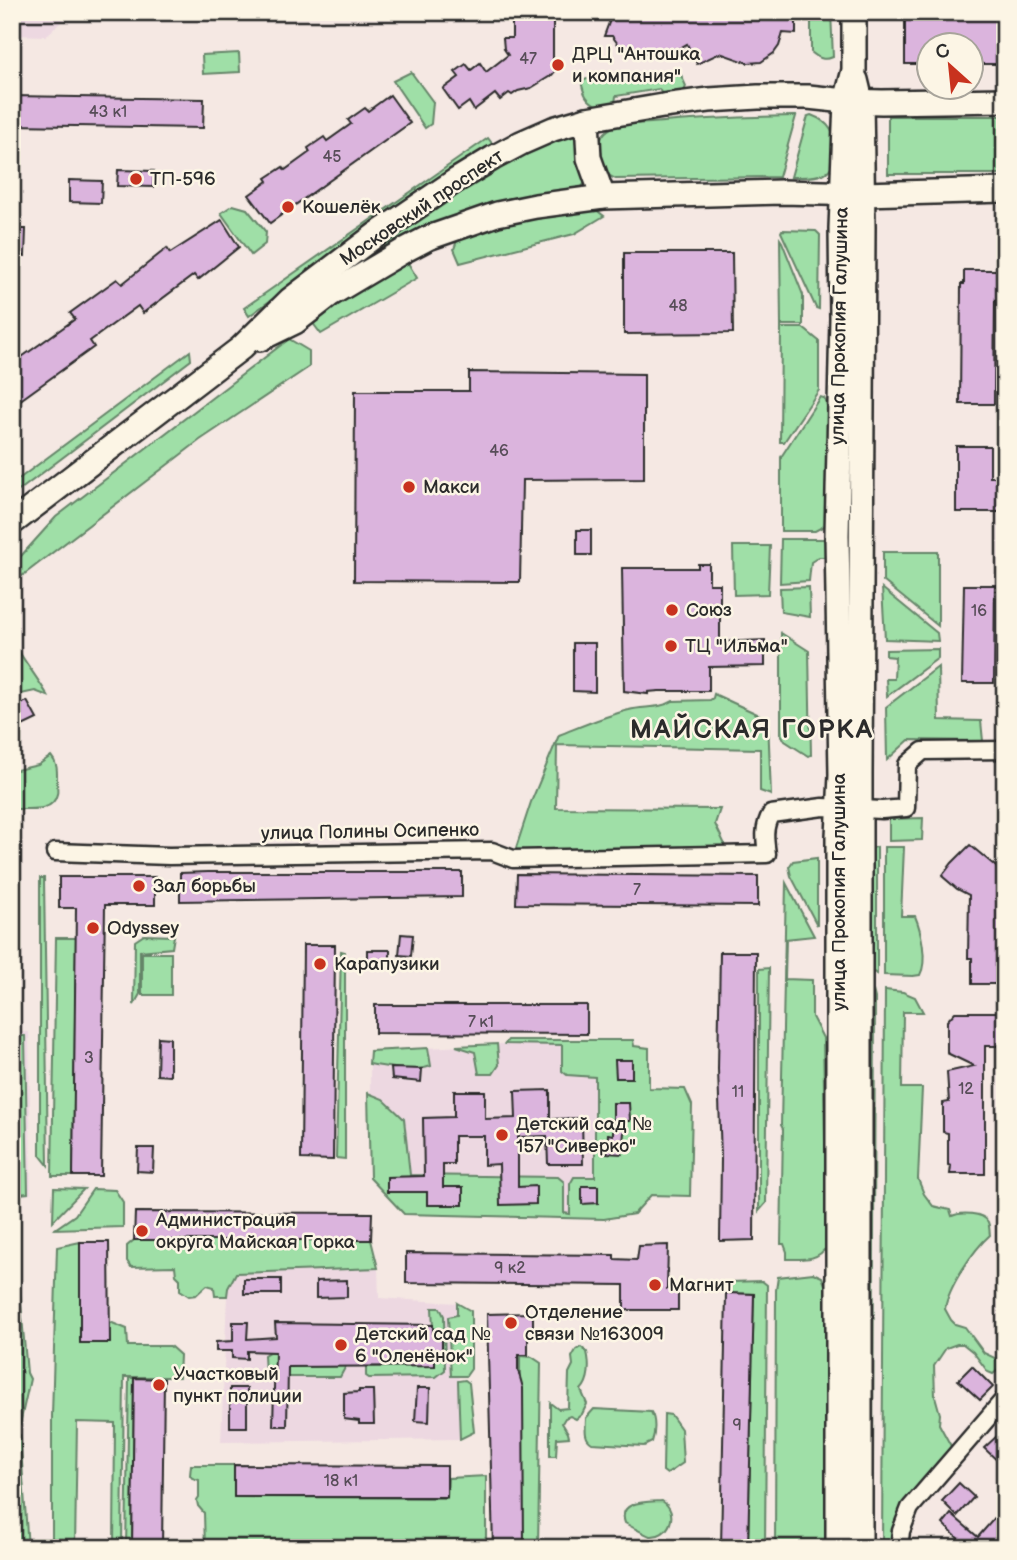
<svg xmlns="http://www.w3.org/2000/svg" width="1017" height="1560" viewBox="0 0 1017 1560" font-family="'Balsamiq Sans',sans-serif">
	<rect width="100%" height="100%" fill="#f5e8e3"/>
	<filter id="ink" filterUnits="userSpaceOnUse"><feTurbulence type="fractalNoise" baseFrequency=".0143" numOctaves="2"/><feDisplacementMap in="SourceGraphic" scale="14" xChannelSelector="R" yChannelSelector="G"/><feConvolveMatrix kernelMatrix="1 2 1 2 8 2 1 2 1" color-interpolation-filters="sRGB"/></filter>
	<g filter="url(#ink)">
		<g fill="#edd8e1">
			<path d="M12,12H72L46,36L12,35Z"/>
			<path d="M29,1032L31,1194L20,1195L21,1314L12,1283L18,1282L19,1193H28L25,1037L12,1036V1033Z"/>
			<path d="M501,1044L633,1046L635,1187L604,1219L404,1214L370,1178V1051Z"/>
			<path d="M378,1268L379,1298L457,1303L460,1439L221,1442L227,1296L228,1288L235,1273Z"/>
		</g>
		<g fill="#9fdfa7" stroke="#658569" stroke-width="2">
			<path d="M811,12H831L833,57C824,61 818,58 811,52Z"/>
			<path d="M239,53L240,72L203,74L202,55Z"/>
			<path d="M411,72L433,102L431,124L425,128L393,81Z"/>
			<path d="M604,74L681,75L686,86L684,92L663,96L659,89L616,96L615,103L599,107C586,100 584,95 581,81Z"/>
			<path d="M811,115C830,122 837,134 834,154C833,162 832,169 825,173C815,178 802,177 791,177L808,116Z"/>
			<path d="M793,116H796L779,177L616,179C606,175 602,170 600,160C599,148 598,137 608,130C619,122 639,124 651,123C699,119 746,117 793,116Z"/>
			<rect x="888" y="116" width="117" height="58"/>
			<path d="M570,133L580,143L586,177L584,184L581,188L401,241L364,261L361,256L447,199L488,174L546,141Z"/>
			<path d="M488,138L494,146L448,172L249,316L244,308Z"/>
			<path d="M233,205L247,209L266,232L265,244L251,255L221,213Z"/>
			<path d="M595,209L604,216L574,234L460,263L454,249L458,238C502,222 549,216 595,209Z"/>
			<path d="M782,230L816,231L820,235L819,309L816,308L781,232Z"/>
			<path d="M780,239L782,242L803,295V325H781Z"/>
			<path d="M408,263L417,278L321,334L312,322C344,298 372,281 408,263Z"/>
			<path d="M781,328H803L819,341V390L784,442H780Z"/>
			<path d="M289,339L309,351V367L200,440L18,579L12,574V566L56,517Z"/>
			<path d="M190,351L191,360L12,496V484Z"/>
			<path d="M820,397L824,398L830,414L828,524L815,531H781V457Z"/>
			<path d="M781,539H823L827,543L829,557H819L811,562L809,581L780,583Z"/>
			<path d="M733,546H770L768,594L734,595Z"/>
			<path d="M883,552H938V626L883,581Z"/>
			<path d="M809,587L810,617L781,612L780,588Z"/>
			<path d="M882,588L937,633L938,641L885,639Z"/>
			<path d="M781,633L809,651L811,755L808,756L785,741L781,734Z"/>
			<path d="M12,640C23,660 37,677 48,696L35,691L12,696Z"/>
			<path d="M938,649V658L887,696L886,679H894L895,657L886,656V650Z"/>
			<path d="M938,667L939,720L981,721L983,741L909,740L887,760L886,707Z"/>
			<path d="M714,694L768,719L771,795L760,791V749L557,745L556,808L720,809L715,824L730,855L515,851L531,802L559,735C582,726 604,716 629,710C643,706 660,709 673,701L710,700L713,698Z"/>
			<path d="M51,756C58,764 57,771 57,782C57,785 58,792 57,794C53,814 27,808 12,809V771L38,765Z"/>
			<path d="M923,818L922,840L889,841V819Z"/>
			<path d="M877,847V974L872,971L869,962L870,848Z"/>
			<path d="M884,847H904L901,916H915C921,930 928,961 920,975L913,976L884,975Z"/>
			<path d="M817,858V925L791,876L789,867L793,861Z"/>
			<path d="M40,878H44L48,1165L40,1155Z"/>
			<path d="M786,883L814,936L786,939L785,979L812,980V1017L823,1038L827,1246C818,1261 803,1259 787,1259V1252L784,1244H781L783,1129L781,1125Z"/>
			<path d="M144,935L174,936L172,948L140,951V994L134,1005L135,941Z"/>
			<path d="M56,938H76L73,1176H52Z"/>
			<path d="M341,951L345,952V1159L336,1158Z"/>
			<rect x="142" y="953" width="29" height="42"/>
			<path d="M769,968L766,1203L759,1211V969Z"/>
			<path d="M873,990L875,998L873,1482L868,1473L869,997Z"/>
			<path d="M885,990L903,992L915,997L923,1012H903L902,1088H922L918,1179L924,1194L933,1206L950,1210L952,1216C960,1212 983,1212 988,1222C990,1226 989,1231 990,1235C973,1250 948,1288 945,1309L951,1320L955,1324L965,1327L984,1353L997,1359L1001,1362L1002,1367L993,1374L988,1372L973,1352L963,1344H957L946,1348L934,1366L935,1396L940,1414L939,1424L952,1448L950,1458L895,1548H882Z"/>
			<path d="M12,1036H25L28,1193L19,1194V1283L27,1373L30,1379L20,1424L12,1425Z"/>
			<path d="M508,1040H633L634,1046L649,1048V1088L685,1089L692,1105L690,1196L651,1195L634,1214L604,1219L404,1214L370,1178L368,1093L383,1099L404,1119L410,1175L558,1177L564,1182V1213L570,1214V1184L574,1177H595V1077L567,1075L562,1071V1045L505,1044Z"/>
			<path d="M497,1044L499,1065L493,1074H479L475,1052L456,1046Z"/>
			<path d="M428,1048L431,1066C411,1073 389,1067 369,1064L370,1051Z"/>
			<path d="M54,1188L84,1189L53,1221Z"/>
			<path d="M93,1189L115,1190L123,1202V1227L55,1229L75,1215Z"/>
			<path d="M134,1240H371L378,1268L236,1273L228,1288L227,1296H215L214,1287L207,1285L196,1295L189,1296L180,1290V1279L176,1275L175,1266L131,1267L127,1261V1246Z"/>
			<path d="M80,1242V1343H109L110,1322L127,1329L128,1346H170L180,1355L179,1377H124L122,1548H114L115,1423L77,1422L75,1548H52V1416L57,1247Z"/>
			<path d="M813,1273L822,1277L828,1293L826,1548H775L776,1290L778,1277Z"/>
			<path d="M762,1281L767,1285L765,1548H748L754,1294L726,1293V1285L730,1282Z"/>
			<path d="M457,1303L471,1311V1369L466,1376H451L448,1317L457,1315Z"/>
			<path d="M432,1308H440L444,1316L445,1370L436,1377L369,1378L366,1376V1367L435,1366Z"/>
			<path d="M581,1347L587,1352C590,1364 590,1381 581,1390L587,1404L582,1414L576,1419L570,1416L565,1418L562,1423L568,1433L569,1437L557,1438L556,1456H550V1403L558,1409L568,1408L569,1373L573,1365L572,1357L576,1350Z"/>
			<path d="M269,1352H275L346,1366L340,1377H269L265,1374L264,1355Z"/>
			<path d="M520,1356L532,1357L541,1363L538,1548H520Z"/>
			<path d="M129,1378H134L132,1548H126Z"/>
			<path d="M465,1380L469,1383L474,1432L460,1439L458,1381Z"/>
			<path d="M594,1409L651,1412C656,1420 655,1433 652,1442L644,1446L592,1443C583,1438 586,1427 586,1418Z"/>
			<path d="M664,1414L671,1415L681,1429L683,1463L667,1474L663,1471Z"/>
			<path d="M12,1435H20L28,1548H12Z"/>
			<path d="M191,1465H234V1497L447,1498L448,1478L486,1476V1548H205L204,1513L198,1506L197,1501L199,1498V1480L192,1478L190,1475Z"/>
			<path d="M662,1501C681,1513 668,1538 650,1536C647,1535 628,1525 625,1523C617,1500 648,1502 662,1501Z"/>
		</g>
		<g fill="#dbb4dd" stroke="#2b2b2b" stroke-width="2">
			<path d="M512,12H553V64L558,68L552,75L531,88L518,91L512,95L509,93L500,100L495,94L474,110L469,102L458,110L443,89L459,77L455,72L466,64L471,70L480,63L486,72L508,55L504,49L503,38H512Z"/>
			<path d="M624,12H793V15L796,16V34L783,33L779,46L774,53L761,62L748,63L720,53L697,64L687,44L678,49L656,50V53H636V50L621,48L612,36H604L610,20Z"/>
			<path d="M905,12H1005V64H971V46H929V64H905Z"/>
			<path d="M390,95L410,123L270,223L249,195L268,181L266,178L283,167L285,170L310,152L308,148L324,137L327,141L351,124L348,120L365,108L368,111Z"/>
			<path d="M12,96L204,99L203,128L12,125Z"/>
			<path d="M118,170L154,171L153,187L117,186Z"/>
			<path d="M69,180L102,181L101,203L69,202Z"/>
			<path d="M222,220L239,247L198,280L194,275L143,313L138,306L90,341L94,347L12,406V364L75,319L70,313L117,279L122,284L167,248L170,253Z"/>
			<path d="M12,229H26L25,256H12Z"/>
			<path d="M624,253H732L733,333L624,334Z"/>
			<path d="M964,270H1005V301H995L994,404H960L961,284H964Z"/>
			<path d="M469,372L644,374V479L522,480L520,582L354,581L355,391H469Z"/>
			<path d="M956,446H990V477H1005V512H956Z"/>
			<rect x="577" y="530" width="14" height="25"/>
			<path d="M698,564H709V584H720V642L765,640V666L709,667V691H659L648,692V694L624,691L622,568H698Z"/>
			<path d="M964,585H995L994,683H962Z"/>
			<path d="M573,643H595V692L573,691Z"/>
			<path d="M27,701L37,719L12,731V708Z"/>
			<path d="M970,845L1000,870H1005V903L1001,904L1002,943H1005L1002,984H972V958H968L969,895L957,889L942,876L952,863Z"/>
			<path d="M208,872H462V897L180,901V873Z"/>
			<path d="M517,874L758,876V906L516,904Z"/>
			<path d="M59,877H155V905H105L101,1176H73L76,908H59Z"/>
			<path d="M401,934L413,935L411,956L399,955Z"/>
			<path d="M303,945H335L333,1160L301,1159Z"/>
			<rect x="367" y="950" width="23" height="14"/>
			<path d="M720,952H756L754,1240L720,1241L721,1159L718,1069Z"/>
			<path d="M375,1005H587V1034L375,1033Z"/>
			<path d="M955,1012H1002V1022H1005V1041H1003L1002,1046H985V1174H950L951,1166L948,1165V1133L943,1132V1103L949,1102L947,1072L974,1066L947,1053V1021Z"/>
			<path d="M158,1037L170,1038V1076L157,1075Z"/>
			<path d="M615,1060H632V1078H616Z"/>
			<path d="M391,1068L422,1069L421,1082L392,1079Z"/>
			<path d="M550,1090V1119L582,1118L583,1164H548L547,1136L518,1137V1187L536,1186V1204L500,1205L499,1164L484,1165V1136H454V1164H443V1187H463V1205H427V1192H387V1177L424,1176L423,1118L454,1117V1091H485V1119L516,1118L515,1091Z"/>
			<path d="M613,1103H629L630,1121H625L622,1154L607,1153L608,1134L613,1135Z"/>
			<path d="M138,1148H154L153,1172L137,1171Z"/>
			<path d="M582,1186H598V1203L582,1204Z"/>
			<path d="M135,1212L372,1213L371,1240H134Z"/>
			<path d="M80,1242H109L110,1343H80Z"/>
			<path d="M668,1245L667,1289H678V1310H624V1285L406,1283V1253L614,1255V1259L637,1260L639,1246Z"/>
			<rect x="244" y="1279" width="37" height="15"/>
			<path d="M347,1280V1297L316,1298V1281Z"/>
			<path d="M726,1293L754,1294L748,1548H721Z"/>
			<path d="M533,1313V1337H528V1355H518V1370L523,1388L524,1548H493L487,1314Z"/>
			<path d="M233,1322H248L247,1339L276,1337L275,1323L433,1325V1337L442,1338V1352L435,1353V1366L288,1367L287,1426H273L275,1352L247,1351V1359L232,1358V1351H216V1342L233,1341Z"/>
			<path d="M972,1366L993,1387L980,1400L958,1380Z"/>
			<path d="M134,1378L164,1379L162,1548H132Z"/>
			<rect x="230" y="1388" width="17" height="39"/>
			<path d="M417,1388H430L429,1422L415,1421Z"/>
			<path d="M359,1390H373L374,1424H359V1421L344,1419V1393L359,1392Z"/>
			<path d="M998,1435L1005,1441V1468L984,1448Z"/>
			<path d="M234,1465L447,1466V1497H234Z"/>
			<path d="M959,1483L974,1497L957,1516L942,1501Z"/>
			<path d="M1005,1506V1548H968L943,1524L951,1514L978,1537Z"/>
		</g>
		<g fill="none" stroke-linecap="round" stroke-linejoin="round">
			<defs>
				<g id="street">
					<path d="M55,852L169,856L492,851L513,859L767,854C765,840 763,827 771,814L823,807L882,810L906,808L907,765L923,751L1005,750"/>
					<path d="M899,1548L901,1531L910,1508L1005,1398"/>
				</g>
				<g id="secondary">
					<path d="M856,80L861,101L863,227L860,775V1548"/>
					<path d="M587,119L589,158L603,197"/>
					<path d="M260,339L295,322L331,294L405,250L428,238L497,214L536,206L603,197L782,192L863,194L1005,190"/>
					<path d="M12,523L241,348L290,300L377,234L455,181L493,158L521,143L553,129L587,119L663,106L709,100L758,97H808L846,101L882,102L1005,100"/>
					<path d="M838,1548V836L841,775L837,535L842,318L841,228L846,101L854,70V12"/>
				</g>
			</defs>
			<use href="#street" stroke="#2b2b2b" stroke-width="21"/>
			<use href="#secondary" stroke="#2b2b2b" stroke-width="28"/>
			<use href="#street" stroke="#fcf5e5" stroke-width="16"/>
			<use href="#secondary" stroke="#fcf5e5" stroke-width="23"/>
		</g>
	</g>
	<g fill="#c8321e" stroke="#fcf5e5" stroke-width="2.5">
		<circle cx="558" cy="65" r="7"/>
		<circle cx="136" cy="179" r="7"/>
		<circle cx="288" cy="207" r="7"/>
		<circle cx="409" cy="487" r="7"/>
		<circle cx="672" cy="610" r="7"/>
		<circle cx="671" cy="646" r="7"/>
		<circle cx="139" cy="886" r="7"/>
		<circle cx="93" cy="928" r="7"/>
		<circle cx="320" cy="964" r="7"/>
		<circle cx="502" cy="1135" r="7"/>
		<circle cx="142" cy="1231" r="7"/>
		<circle cx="655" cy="1285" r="7"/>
		<circle cx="511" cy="1323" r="7"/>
		<circle cx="341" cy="1345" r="7"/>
		<circle cx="159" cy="1385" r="7"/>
	</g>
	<g text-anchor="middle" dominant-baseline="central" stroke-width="5" stroke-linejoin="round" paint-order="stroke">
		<g font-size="16" fill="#574d58">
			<text x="528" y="59">47</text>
			<text x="108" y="112">43 к1</text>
			<text x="332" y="157">45</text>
			<text x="678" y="306">48</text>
			<text x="499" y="451">46</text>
			<text x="979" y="611">16</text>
			<text x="637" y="890">7</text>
			<text x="481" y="1022">7 к1</text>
			<text x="89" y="1058">3</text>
			<text x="966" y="1089">12</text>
			<text x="738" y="1092">11</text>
			<text x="510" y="1268">9 к2</text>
			<text x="737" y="1425">9</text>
			<text x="341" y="1481">18 к1</text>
		</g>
		<g font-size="19" fill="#2b2b2b" stroke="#fcf5e5" text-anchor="start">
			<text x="572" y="54">ДРЦ "Антошка<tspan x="572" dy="22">и компания"</tspan></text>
			<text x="150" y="179">ТП-596</text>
			<text x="302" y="207">Кошелёк</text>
			<text x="423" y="487">Макси</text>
			<text x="686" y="610">Союз</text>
			<text x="685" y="646">ТЦ "Ильма"</text>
			<text x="153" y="886">Зал борьбы</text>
			<text x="107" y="928">Odyssey</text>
			<text x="334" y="964">Карапузики</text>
			<text x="516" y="1124">Детский сад №<tspan x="516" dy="22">157 "Сиверко"</tspan></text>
			<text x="156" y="1220">Администрация<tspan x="156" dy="22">округа Майская Горка</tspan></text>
			<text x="669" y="1285">Магнит</text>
			<text x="525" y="1312">Отделение<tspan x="525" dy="22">связи №163009</tspan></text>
			<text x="355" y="1334">Детский сад №<tspan x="355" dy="22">6 "Оленёнок"</tspan></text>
			<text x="173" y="1374">Участковый<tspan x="173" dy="22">пункт полиции</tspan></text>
		</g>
		<g font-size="19" fill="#2b2b2b" stroke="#fcf5e5">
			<text transform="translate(422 208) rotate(-34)">Московский проспект</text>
			<text transform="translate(840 326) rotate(-89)">улица Прокопия Галушина</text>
			<text transform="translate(370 832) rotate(-1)">улица Полины Осипенко</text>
			<text transform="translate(839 892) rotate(-90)">улица Прокопия Галушина</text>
		</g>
		<g font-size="26" font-weight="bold" letter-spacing="2" fill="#2b2b2b" stroke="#fcf5e5">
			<text x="752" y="730">МАЙСКАЯ ГОРКА</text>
		</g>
	</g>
	<rect width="1017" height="1560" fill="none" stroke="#fcf5e5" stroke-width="42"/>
	<rect x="21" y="21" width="975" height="1518" fill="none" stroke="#2b2b2b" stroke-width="2.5" filter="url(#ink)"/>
	<g transform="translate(950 66) rotate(333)"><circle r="33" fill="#fcf5e5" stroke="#a8a49b" stroke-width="2"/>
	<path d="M0-5L12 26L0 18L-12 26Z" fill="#c8321e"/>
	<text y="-10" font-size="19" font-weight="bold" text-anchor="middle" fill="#2b2b2b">С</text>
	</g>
</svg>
